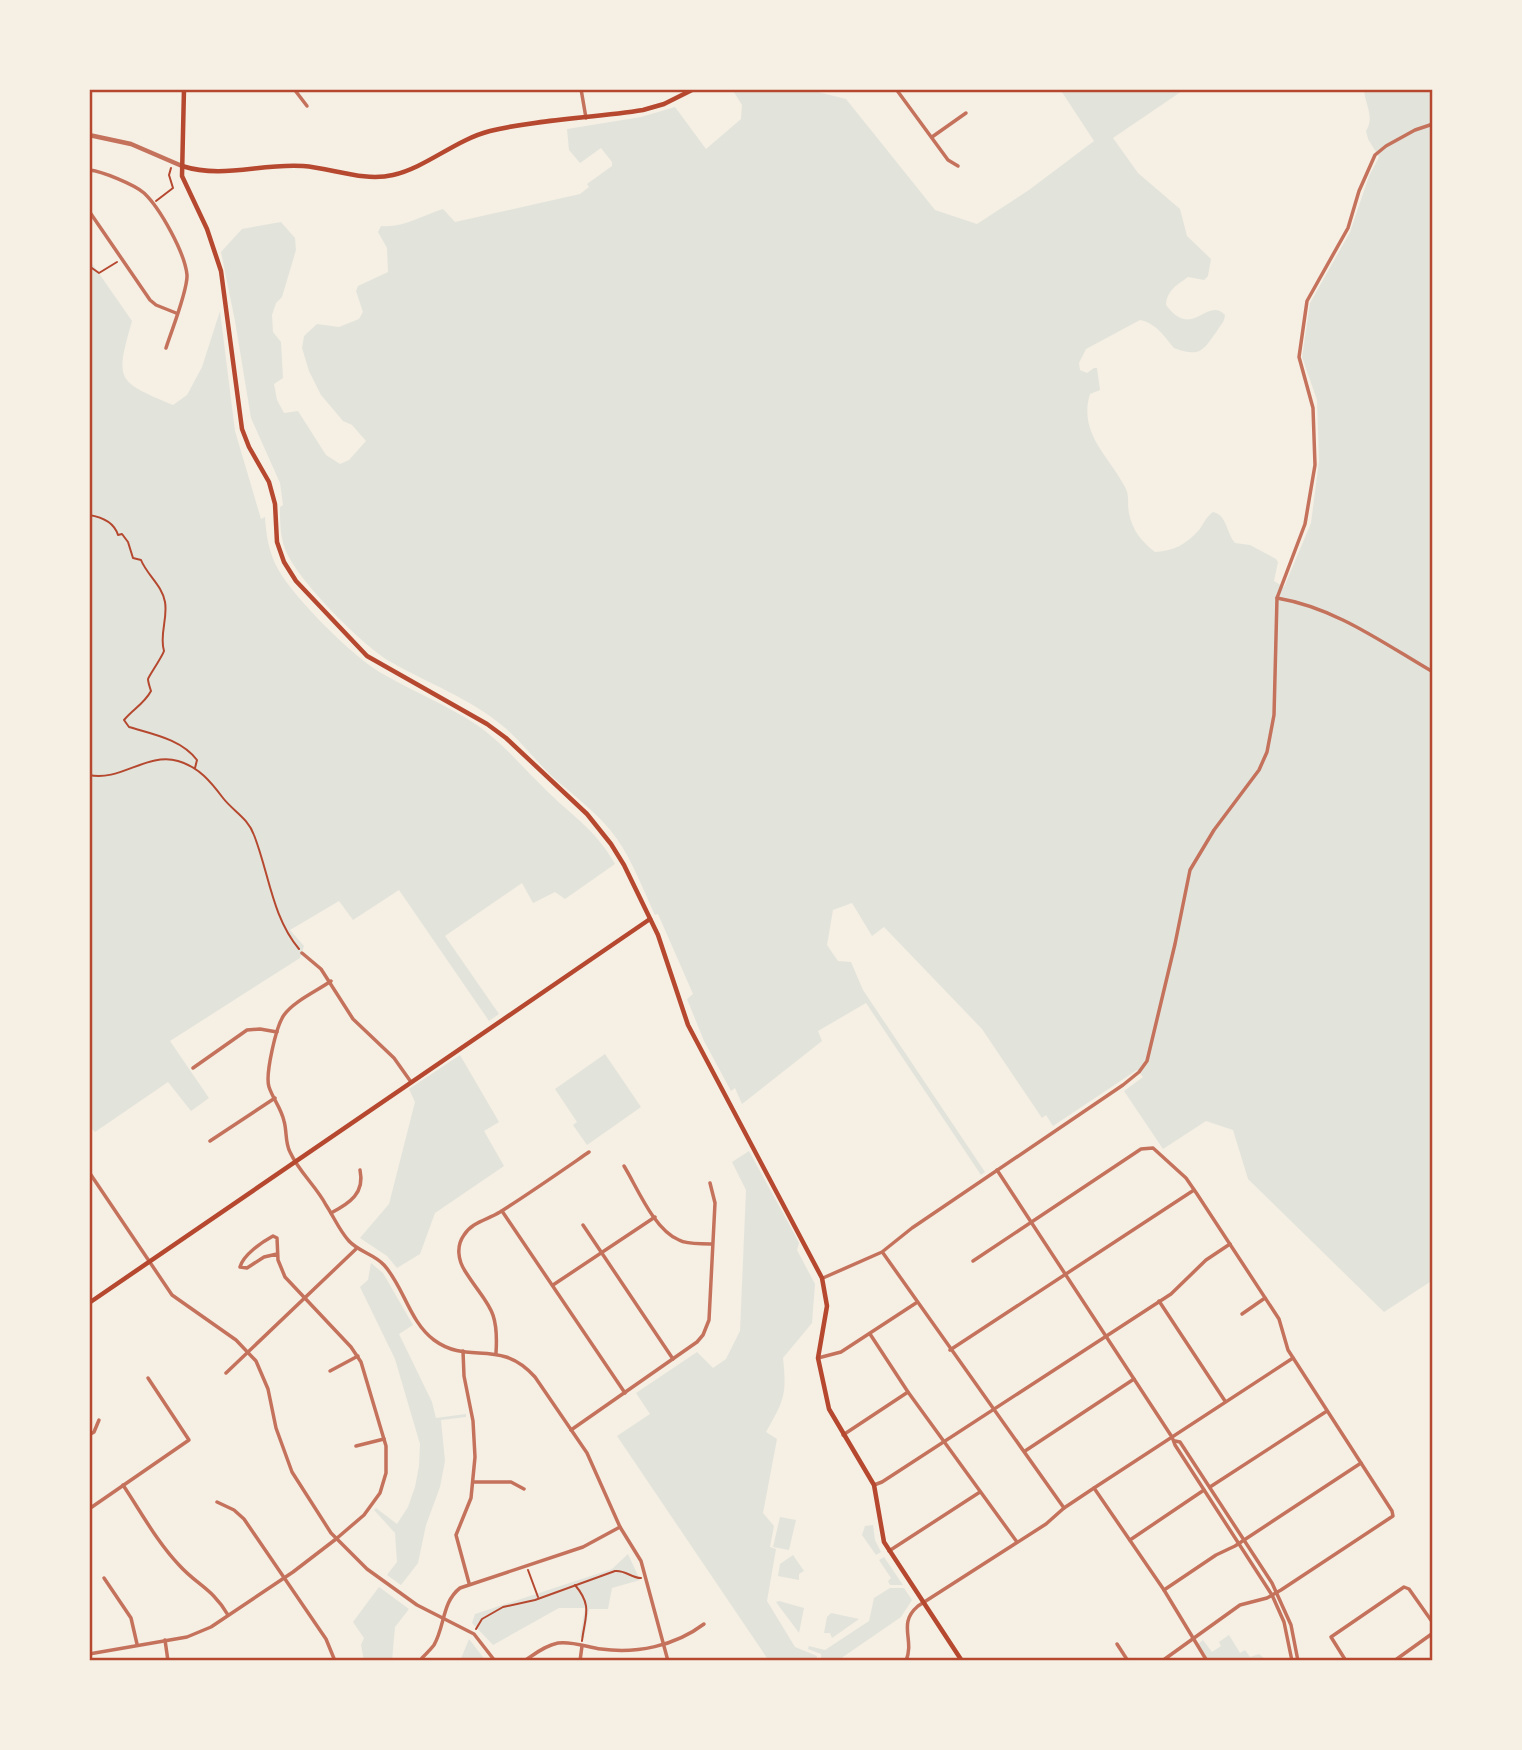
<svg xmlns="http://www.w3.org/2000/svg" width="1522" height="1750" viewBox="0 0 1522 1750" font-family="'IBM Plex Sans',sans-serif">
	<rect width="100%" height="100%" fill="#f6efe4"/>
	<g fill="#e2e4dc">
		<path d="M732,89H806L846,99L935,210L977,224L1029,190L1094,141L1060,89H1185L1113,138L1138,173L1180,209L1187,236L1211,259L1208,276L1204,280L1188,277C1177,285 1167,290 1166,305C1193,341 1206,296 1225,315C1224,323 1221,324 1217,331C1203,350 1201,358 1174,348C1164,336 1156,323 1140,320L1086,349L1079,363L1080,370L1087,373L1094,368H1097L1100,390L1090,394C1078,433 1109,456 1125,487C1130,496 1127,504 1129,513C1132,530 1142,542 1155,552C1175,551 1186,544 1199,530C1204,523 1206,517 1213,512C1227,515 1226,532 1235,543L1250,545L1276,559L1278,562L1274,581L1284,587L1311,523L1319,461L1317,400L1302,357L1310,303L1350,232L1369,176L1379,157L1368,139L1366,131C1375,117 1365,105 1364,89H1433V1280L1384,1312L1248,1179L1233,1130L1206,1121L1163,1149L1124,1091L1143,1077L1137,1070L1053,1126L1046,1115L1042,1118L982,1029L884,927L872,936L852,903L833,910L827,945L838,961L851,962L863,990L985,1172L981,1175L866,1003L818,1031L822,1041L742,1104L735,1088L731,1091L704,1041L687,999L693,994L658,914L655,915C643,890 633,862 617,839C600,815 578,799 556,780C538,764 523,743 504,727C470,698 427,683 389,661C361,644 297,580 285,549C280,535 280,522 280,507L283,505L280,483L251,418L235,321L221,252L242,229L281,222L295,238L296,250L282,297L276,303L272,315L273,332L281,342L283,378L274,384L277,400L284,413L298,411L326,455L340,464L349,460L366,441L352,425L343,421L321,395L309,371L302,348L304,336L317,324L339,327L359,319L363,312L356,291L358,286L388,272L387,248L378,232L381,226C403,228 421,216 443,209L455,222L580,194L589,187L587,184L612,166V162L601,148L580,163L569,150L567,129L641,117L675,107L706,149L741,119L742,105Z"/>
		<path d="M89,259L132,321C115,381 116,381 173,405L187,395L202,367L220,311L235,431L261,519L265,517C266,535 269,553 278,569C294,598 353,657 383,674C414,692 447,705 477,725C502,742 521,766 543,787C571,816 594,827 615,864L565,899L555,892L533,903L522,883L445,936L499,1014L489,1021L399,890L353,920L339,901L290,930L304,946L300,958L170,1041L209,1098L191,1111L168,1082L95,1132L89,1126Z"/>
		<path d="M605,1054L641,1107L587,1145L573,1125L577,1122L555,1089Z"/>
		<path d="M460,1055L499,1122L484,1131L504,1166L435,1213L420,1254L397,1268L387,1256L360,1238L389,1204L415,1102L409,1089Z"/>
		<path d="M749,1151L794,1233L799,1243L797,1250L815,1284L812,1323L783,1358C787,1395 784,1400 766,1432L777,1439L763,1513L774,1526L770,1547L776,1549L767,1601L795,1647L817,1656L816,1661H769L617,1436L650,1414L636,1393L697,1352L713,1368L726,1359L740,1331L746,1190L732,1162Z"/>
		<path d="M371,1263L383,1273L413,1325L399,1334L432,1402L436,1418L466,1414V1417L441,1420L445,1461L440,1487L426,1525L418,1563L401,1585L387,1575L397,1562L395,1533L374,1510L376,1508L397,1524L408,1507L415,1487L419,1466L420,1444L395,1359L360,1287L368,1280Z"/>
		<path d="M780,1517L796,1520L789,1550L773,1547Z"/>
		<path d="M873,1525L875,1540L881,1552L876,1555L862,1535L865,1526Z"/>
		<path d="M628,1554L640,1580L612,1588L608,1609H589L584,1638L580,1637L585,1608H559L493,1645L472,1623L475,1614L612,1569Z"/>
		<path d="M793,1555L804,1571L799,1574V1580L778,1576L780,1564Z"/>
		<path d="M884,1557L903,1585H890L888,1581L891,1578L879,1560Z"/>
		<path d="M379,1587L409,1609L395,1627L392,1661H364L361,1645L364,1638L353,1622Z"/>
		<path d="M890,1588H904L912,1600L901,1617L837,1661H821V1654L808,1649L809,1646L825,1650L869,1621L874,1598Z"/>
		<path d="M779,1601L804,1608L799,1633L776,1602Z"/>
		<path d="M831,1613L859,1619L832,1638L830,1633H824L827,1617Z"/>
		<path d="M1229,1635L1240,1653L1245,1650L1250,1657L1259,1654L1267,1661H1209L1198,1644L1203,1640L1212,1652L1221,1646L1219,1642Z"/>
		<path d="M469,1639L486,1661H460Z"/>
	</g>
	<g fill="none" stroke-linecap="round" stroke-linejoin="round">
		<g stroke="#b5482f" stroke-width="2">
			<path d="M156,201L173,188L169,175L171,168"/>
			<path d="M89,266L99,273L117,262"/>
			<path d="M89,515C102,517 114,522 118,535L122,534L128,542L133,558L141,560C147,575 162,585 165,602C168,619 159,635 164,651C162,657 149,676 148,679C148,681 150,688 151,691C144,704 133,709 124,720L129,727C152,734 181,739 197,760L195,768"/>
			<path d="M89,775C120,782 147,752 178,761C199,767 211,782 223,798C233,811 248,818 254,835C269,873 272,917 299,949"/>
			<path d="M528,1570L538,1597"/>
			<path d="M575,1585C593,1606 585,1616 582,1641"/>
			<path d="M476,1629L482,1619L503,1607L535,1600L615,1571C626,1570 631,1578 641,1578"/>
		</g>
		<g stroke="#c5725c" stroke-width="3.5">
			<path d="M294,89L307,106"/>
			<path d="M581,89L586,118"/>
			<path d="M896,89L948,160L958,166"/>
			<path d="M487,90L488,89"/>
			<path d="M932,137L966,113"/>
			<path d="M89,170C102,171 135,185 144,193C160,208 185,253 187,275C188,290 171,332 166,348"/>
			<path d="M89,211L150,300L156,305L176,313"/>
			<path d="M1277,598C1336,608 1383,643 1433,672"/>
			<path d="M302,953L321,969L353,1019L394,1058L411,1082"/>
			<path d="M331,981C317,991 294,1001 284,1015C276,1026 265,1075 269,1087C273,1099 281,1108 284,1121C287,1131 285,1143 290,1152C299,1172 316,1186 326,1205C334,1217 339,1230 349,1241C359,1252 374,1254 384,1265C404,1287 409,1321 434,1340C469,1366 499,1337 535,1377L587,1453L620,1527L641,1561L668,1661"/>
			<path d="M193,1068L247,1030L260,1029L277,1032"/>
			<path d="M210,1141L275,1098"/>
			<path d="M624,1166C637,1187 654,1230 679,1240C688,1245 701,1243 712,1244"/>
			<path d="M997,1170L1172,1437L1175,1445L1272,1595L1284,1622L1292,1661"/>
			<path d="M89,1172L172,1295L236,1340L256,1361L268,1389L276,1428L292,1472L331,1533L367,1569L417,1605L474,1634L495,1661"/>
			<path d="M502,1211L625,1393"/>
			<path d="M331,1213C350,1203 365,1193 360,1170"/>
			<path d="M583,1225L673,1359"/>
			<path d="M883,1253L1064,1508"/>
			<path d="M973,1261L1141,1149L1153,1148L1186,1178L1197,1194L1279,1319L1288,1350L1392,1511L1393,1516L1281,1590L1267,1598L1240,1605L1162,1661"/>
			<path d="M823,1278L882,1252L912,1228L1123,1085L1139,1072L1147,1061L1175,944L1190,870L1214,830L1259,770L1267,752L1274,715L1277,598L1305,524L1315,465L1313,408L1299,357L1307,301L1348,228L1359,191L1375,155L1386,146L1415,130L1433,124"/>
			<path d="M553,1285L655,1217"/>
			<path d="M1159,1301L1225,1401"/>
			<path d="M1242,1314L1265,1298"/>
			<path d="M870,1334L908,1392L1017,1542"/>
			<path d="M950,1350L1194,1190"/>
			<path d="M463,1351L464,1376L473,1421L475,1457L471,1498L456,1535L469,1583"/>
			<path d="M496,1353C499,1307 487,1306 465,1271C458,1260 456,1246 464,1235C472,1222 487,1220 500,1212C530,1193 560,1172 589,1152"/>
			<path d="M818,1358L841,1352L916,1303"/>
			<path d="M330,1371L358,1356"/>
			<path d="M226,1373L356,1249"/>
			<path d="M571,1430L697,1342L703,1335L709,1320L715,1203L710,1183"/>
			<path d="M89,1435L94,1432L99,1420"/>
			<path d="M843,1435L908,1392"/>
			<path d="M1175,1441L1180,1442L1272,1583L1291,1625L1298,1661"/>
			<path d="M356,1446L384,1439"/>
			<path d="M1025,1451L1134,1379"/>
			<path d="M473,1482H511L524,1489"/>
			<path d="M123,1485C141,1512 157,1542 179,1565C197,1585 213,1589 228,1615"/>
			<path d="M874,1485L882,1482L1171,1294L1206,1260L1230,1244"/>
			<path d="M1210,1487L1327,1411"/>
			<path d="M1094,1488L1164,1590L1207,1661"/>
			<path d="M217,1502L234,1510L244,1519L326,1639L335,1661"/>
			<path d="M89,1509L189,1440L148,1378"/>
			<path d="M1130,1540L1204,1490"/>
			<path d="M889,1551L980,1492"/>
			<path d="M104,1578L131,1618L137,1644"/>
			<path d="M1164,1590L1216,1555L1235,1546L1361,1463"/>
			<path d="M165,1640L168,1661"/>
			<path d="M1117,1644L1128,1661"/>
			<path d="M89,1654L187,1637L211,1627L293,1572L336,1539L364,1515L380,1493L386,1473V1446L361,1362L351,1347L285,1277L278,1260L277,1238L273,1236C262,1242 243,1255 240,1267L247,1268L264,1257L277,1254"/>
			<path d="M422,1658C426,1654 431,1649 434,1645C445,1626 442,1602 460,1588L583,1547L620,1527"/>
			<path d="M524,1661C535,1654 546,1645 558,1643C572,1641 587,1647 601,1649C636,1654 675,1646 704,1624"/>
			<path d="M580,1661L582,1646"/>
			<path d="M906,1661C915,1639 897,1624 918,1606L1046,1524L1064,1508L1094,1488L1293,1358"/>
			<path d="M1346,1661L1331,1637L1404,1587L1409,1589L1433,1623"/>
			<path d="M1394,1661L1433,1633"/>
		</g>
		<path stroke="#c5725c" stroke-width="4.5" d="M89,135L131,144L182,166"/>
		<g stroke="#b5482f" stroke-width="4.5">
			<path d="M184,89L182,176L207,229L221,271L242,429L249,447L269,482L275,504L277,542L284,562L296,581L367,656L487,724L506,738L587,814L611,844L624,865L658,935L688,1025L822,1278L827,1306L818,1358L829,1409L874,1485L884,1542L962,1661"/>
			<path d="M182,166C223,179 261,163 303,166C332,168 363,182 393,175C427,167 455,140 490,131C540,119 593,118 643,110L664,104L694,89"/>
			<path d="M89,1303L650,919"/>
		</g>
	</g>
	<rect width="1522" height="1750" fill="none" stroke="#f6efe4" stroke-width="182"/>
	<rect x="91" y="91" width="1340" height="1568" fill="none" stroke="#b5482f" stroke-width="2.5"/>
</svg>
